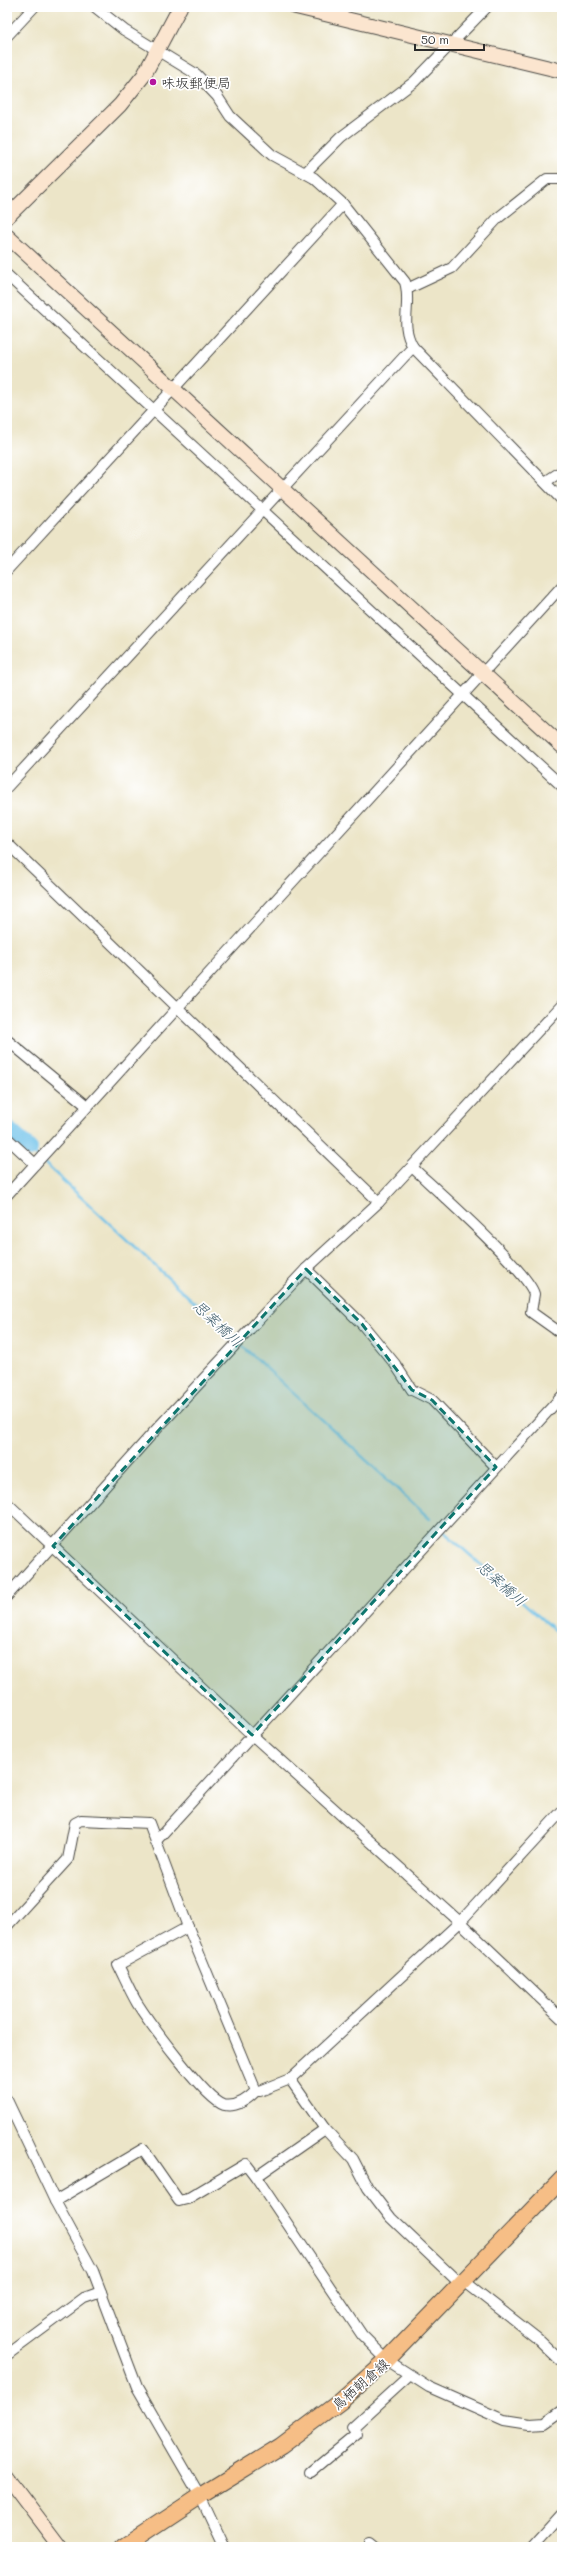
<svg xmlns="http://www.w3.org/2000/svg" width="569" height="2554" viewBox="0 0 569 2554" font-family="Mali,'Klee One',sans-serif">
	<rect width="100%" height="100%" fill="#fff"/>
	<filter id="ink" filterUnits="userSpaceOnUse"><feTurbulence type="fractalNoise" baseFrequency=".025" numOctaves="2"/><feDisplacementMap in="SourceGraphic" scale="8" xChannelSelector="R" yChannelSelector="G"/><feConvolveMatrix kernelMatrix="1 2 1 2 8 2 1 2 1" color-interpolation-filters="sRGB"/></filter>
	<filter id="wash" filterUnits="userSpaceOnUse"><feTurbulence type="fractalNoise" baseFrequency=".012" numOctaves="4" result="noise"/><feDisplacementMap in="SourceGraphic" scale="16" xChannelSelector="R" yChannelSelector="G"/><feGaussianBlur stdDeviation="0.9" result="paint"/><feColorMatrix in="noise" values="0 0 0 0 0 0 0 0 0 0 0 0 0 0 0 0 0 1.4 0 .05"/><feComposite in="paint" operator="in"/></filter>
	<g filter="url(#wash)">
		<rect width="100%" height="100%" fill="#ece5c8"/>
		<g fill="none" stroke-linecap="round" stroke-linejoin="round">
			<g stroke="#6dc1e9" stroke-width="2.5">
				<path d="M30,1149L38,1157"/>
				<path d="M42,1161L236,1341"/>
				<path d="M240,1344L430,1519"/>
				<path d="M443,1531L562,1637"/>
			</g>
			<path stroke="#6dc1e9" stroke-width="16" d="M7,1128L30,1149"/>
		</g>
	</g>
	<g filter="url(#ink)">
		<g fill="none" stroke-linecap="round" stroke-linejoin="round">
			<defs>
				<g id="street">
					<path d="M95,7L124,30L196,74L217,96L230,116L272,155L314,178L343,204L405,282C412,305 399,323 413,347L562,500"/>
					<path d="M7,36L34,7"/>
					<path d="M306,172L341,137L414,82L487,7"/>
					<path d="M7,275L562,786"/>
					<path d="M407,289L452,268L498,218L547,179H562"/>
					<path d="M545,482L562,471"/>
					<path d="M7,570L343,204"/>
					<path d="M7,787L413,347"/>
					<path d="M7,843L379,1202"/>
					<path d="M7,1040L87,1106"/>
					<path d="M7,1138L35,1164"/>
					<path d="M412,1167C434,1188 528,1271 534,1294L531,1312L562,1334"/>
					<path d="M7,1195L562,586"/>
					<path d="M306,1269L362,1324L395,1364L412,1390L432,1400L496,1467"/>
					<path d="M7,1503L252,1735L460,1922L562,2019"/>
					<path d="M7,1596L152,1434L306,1269L379,1202L562,1005"/>
					<path d="M156,1841L562,1396"/>
					<path d="M7,1926L68,1859L75,1823L81,1820L149,1823L188,1927L256,2091"/>
					<path d="M188,1927L118,1965C124,1977 130,1991 137,2003C149,2022 206,2100 224,2105C237,2108 248,2099 256,2091H260L290,2079L460,1922L562,1811"/>
					<path d="M290,2079L325,2129L353,2159L368,2188L391,2218L454,2278L464,2281L538,2339L562,2362"/>
					<path d="M7,2100L55,2201L93,2271L137,2387L200,2496L224,2547"/>
					<path d="M256,2177L325,2129"/>
					<path d="M55,2201L143,2149L179,2201L187,2199L246,2164L256,2177L362,2335L387,2360L429,2387L504,2420L530,2424L545,2423L562,2411"/>
					<path d="M7,2355L84,2298L101,2292"/>
					<path d="M311,2472L357,2434L352,2428L409,2376"/>
					<path d="M370,2543L375,2547"/>
					<path d="M532,2547L562,2514"/>
				</g>
				<g id="secondary">
					<path d="M296,7L562,71"/>
					<path d="M7,217L120,105L144,75L180,7"/>
					<path d="M7,236L562,746"/>
					<path d="M7,2477L60,2547"/>
				</g>
				<path id="primary" d="M123,2547L200,2496L281,2446L341,2401L387,2360L562,2179"/>
			</defs>
			<use href="#street" stroke="#484743" stroke-width="12"/>
			<use href="#secondary" stroke="#484743" stroke-width="16"/>
			<use href="#primary" stroke="#484743" stroke-width="18"/>
			<use href="#street" stroke="#fff" stroke-width="10"/>
			<use href="#secondary" stroke="#fbe5cf" stroke-width="14"/>
			<use href="#primary" stroke="#f6be86" stroke-width="16"/>
		</g>
	</g>
	<path fill="#0f766e" fill-opacity="0.2" stroke="#0f766e" stroke-width="3" stroke-dasharray="8 5" stroke-linejoin="round" d="M306,1269L362,1324L412,1390L432,1400L496,1467L252,1735L53,1546Z"/>
	<circle fill="#b5179e" stroke="#fff" stroke-width="1.5" cx="153" cy="82" r="4"/>
	<g text-anchor="middle" dominant-baseline="central" stroke-width="3.5" stroke-linejoin="round" paint-order="stroke">
		<g font-size="14" fill="#2b2b2b" stroke="#fff" text-anchor="start">
			<text x="161" y="82">味坂郵便局</text>
		</g>
		<g font-size="14" fill="#2b2b2b" stroke="#fff">
			<text transform="translate(360 2384) rotate(-41)">鳥栖朝倉線</text>
		</g>
		<g font-size="15" font-style="italic" fill="#42606e" stroke="#fff">
			<text transform="translate(218 1323) rotate(43)">思案橋川</text>
			<text transform="translate(502 1583) rotate(42)">思案橋川</text>
		</g>
	</g>
	<rect width="569" height="2554" fill="none" stroke="#fff" stroke-width="24"/>
	<path d="M415 44v6h69v-6" fill="none" stroke="#2b2b2b" stroke-width="2"/>
	<text x="421" y="44" font-size="12" fill="#2b2b2b" stroke="#ffffff" stroke-width="3" paint-order="stroke">50 m</text>
</svg>
